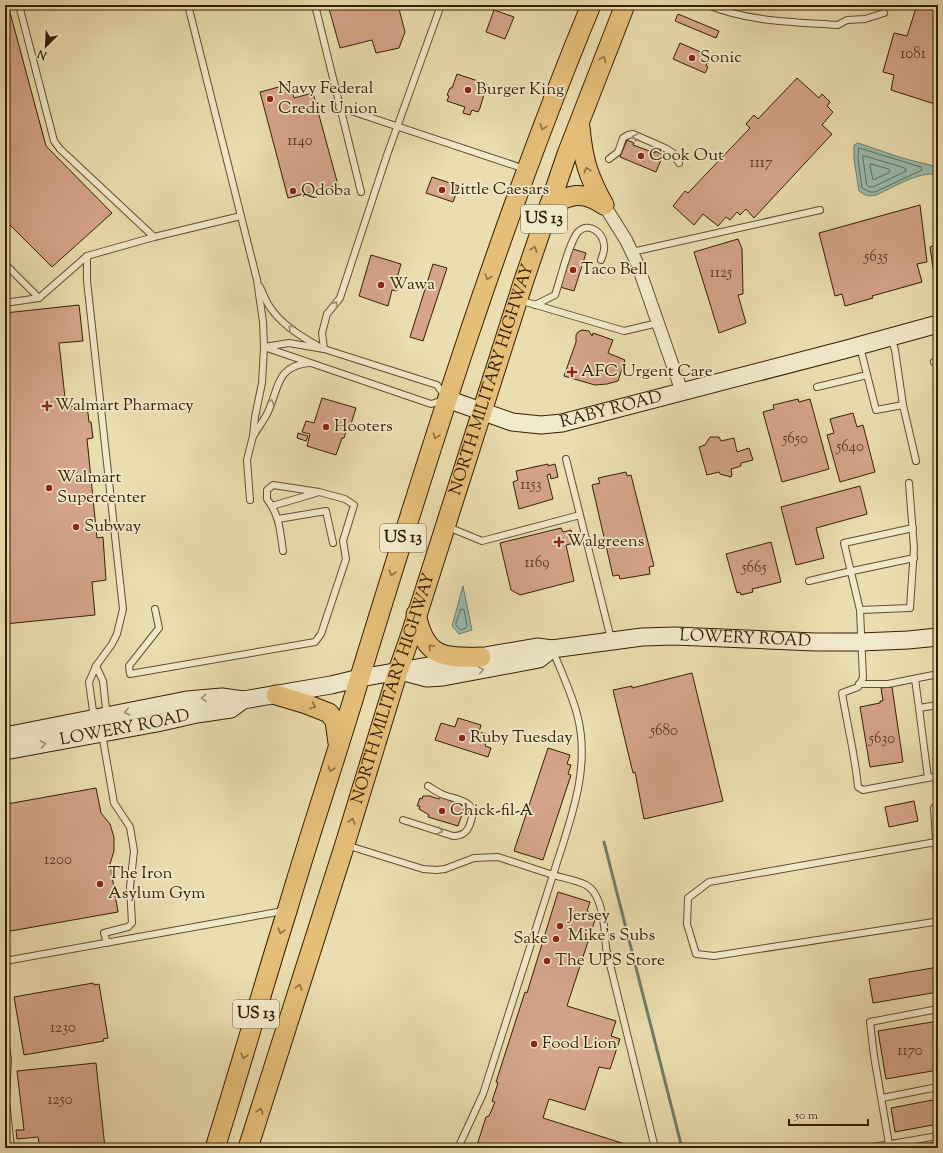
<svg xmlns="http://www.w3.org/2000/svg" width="943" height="1153" viewBox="0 0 943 1153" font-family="'Sorts Mill Goudy',serif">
	<rect width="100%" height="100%" fill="#eaddaf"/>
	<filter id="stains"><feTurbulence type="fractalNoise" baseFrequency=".005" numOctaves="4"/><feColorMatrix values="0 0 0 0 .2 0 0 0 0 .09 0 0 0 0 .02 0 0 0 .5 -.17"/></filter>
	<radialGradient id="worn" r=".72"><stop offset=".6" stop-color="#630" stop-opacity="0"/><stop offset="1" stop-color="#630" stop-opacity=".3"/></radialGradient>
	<g fill="#98bbae" stroke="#717c69">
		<path d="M858,143L902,158L938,167V174C916,172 895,187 876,195C868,197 865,195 859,191L854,159V145Z"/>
		<path d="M463,586L472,630L459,634L452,626Z"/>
	</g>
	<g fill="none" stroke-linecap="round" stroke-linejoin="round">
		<g stroke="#676c58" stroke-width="1">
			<path d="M859,148L921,167L922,170L875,192H870L862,188L858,159Z"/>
			<path d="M863,156H865L905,168L906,171L873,187H869L867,185Z"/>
			<path d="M871,164L889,169L890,172L873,180L870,166Z"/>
			<path d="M461,609L464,610L467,626L466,628L461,630L456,625Z"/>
		</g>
		<path stroke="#717c69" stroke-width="3" d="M604,842L682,1148"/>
	</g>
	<g fill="#d5a48b" stroke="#361e01">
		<path d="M5,5H8L46,146L112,213L52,267L5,220Z"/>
		<path d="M328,5H398L405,32L399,48L376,53L372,40L340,48Z"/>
		<path d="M917,5H938V105L891,90L894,75L883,72L894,33L907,36Z"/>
		<path d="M494,10L514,17L505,39L486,32Z"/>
		<path d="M678,14L719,31L716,38L675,21Z"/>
		<path d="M680,43L710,56L706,66L708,67L705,73L673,59Z"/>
		<path d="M457,74L487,84L480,108L478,112L472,110L470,115L463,113L465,107L447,101L449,96L447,95L450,88H452Z"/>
		<path d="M797,78L819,98L822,94L830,102L827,106L833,112L822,125L832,134L754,218L746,209L740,215L737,212L730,220L726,217L718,226L703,214L694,225L673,206L685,191L688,193L750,128L746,124L754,115L758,119Z"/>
		<path d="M290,84L294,98L313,93L338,185L288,198L260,92Z"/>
		<path d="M627,140L634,143L633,145L655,153V151L663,155L656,172L620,157Z"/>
		<path d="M432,177L459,186L453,202L426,193Z"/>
		<path d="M920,205L927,262L917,264L922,282L872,296L873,298L845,306L842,294L835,296L819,233Z"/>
		<path d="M738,239L742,249L743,294L738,295L746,323L719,333L694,252Z"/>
		<path d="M932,246H938V301L930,247Z"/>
		<path d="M573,249L586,253L574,291L560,287Z"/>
		<path d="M371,255L401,264L397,278L401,280L397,291L392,290L388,306L359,296Z"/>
		<path d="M433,264L447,268L423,341L410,337Z"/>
		<path d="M79,305L83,341L59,343L66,407L87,405L89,422H91L93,438L87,439L97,538L103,537L106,580L92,582L95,615L5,624V331H7L5,313Z"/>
		<path d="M582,330L589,331L592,336L593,333L613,340L608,353L625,360L618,381L607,384L595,385L564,376L576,342V335L578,332Z"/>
		<path d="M322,398L356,408L350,427L348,426L344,438H342L336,455L307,446L310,434L302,432L306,421L314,423Z"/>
		<path d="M798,399L799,402L810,399L829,469L782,482L763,412L774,409L773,405Z"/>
		<path d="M853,413L857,427L863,425L875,472L840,482L827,435L834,433L830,419Z"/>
		<path d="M298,433L308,436L306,441L297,438Z"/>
		<path d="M710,437H719L721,441L734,438L737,452L749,448L753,460L741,463V466L731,469L732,475L731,477L720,474L719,472L707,475L699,447L705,445Z"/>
		<path d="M548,464V466L555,464L558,477L551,479L550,474L547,475L553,499L519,509L513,482L518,480L516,471Z"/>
		<path d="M626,472L627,476L631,475L654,566L649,567L650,574L620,579L619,575L613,576L592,485L600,483L598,478Z"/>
		<path d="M860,486L867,514L816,528L824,558L796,565L781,507Z"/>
		<path d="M561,528L563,532L571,530L574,543L566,545L574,581L520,595L511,590L500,543Z"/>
		<path d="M771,542L781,582L752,589L753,592L741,595L740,592L737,593L726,554Z"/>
		<path d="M692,673L723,801L644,819L635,772L633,773L613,690L632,686V688Z"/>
		<path d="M892,687L903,762L870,767L860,707L880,703V701H883L881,688Z"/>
		<path d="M458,718L481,725L479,732L489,735L485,746L491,748L488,757L435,740L441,723L455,727Z"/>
		<path d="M548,748L570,755L567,764L571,765L568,774L571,775L543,860L514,851Z"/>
		<path d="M96,788L101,813L110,824L114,837V851L110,864L118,912L5,932V814H9L7,804Z"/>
		<path d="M423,796H430L439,799L440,797L465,806L458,826L428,817L429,815L419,809L420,806H417L420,798L422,799Z"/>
		<path d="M914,801L918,821L889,827L885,807Z"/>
		<path d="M558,892L590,902L587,911L589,912L595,920L567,1006L616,1021L611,1036L620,1039L610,1069L599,1067L585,1110L549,1099L543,1118L625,1144L623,1148H479L477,1145L486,1117L489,1116L495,1102L492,1101L498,1083L496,1082L525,992L527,993Z"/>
		<path d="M938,967V992L873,1003L869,979Z"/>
		<path d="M93,983L94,985L99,984L108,1038L103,1039L104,1041L24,1055L14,997Z"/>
		<path d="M938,1021V1070L886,1079L878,1031Z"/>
		<path d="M96,1063L105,1148H40L38,1137L17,1139L16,1130H24L17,1071Z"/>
		<path d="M938,1099V1124L895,1132L891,1108Z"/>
		<path d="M938,1142V1148H931L930,1143Z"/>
	</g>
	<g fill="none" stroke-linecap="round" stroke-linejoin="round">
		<defs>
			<g id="lane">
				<path d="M19,5L54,141L60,149L154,237"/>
				<path d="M188,5L257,280L263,322L264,347L262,383L255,417L253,436L247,460L250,500"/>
				<path d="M315,5L361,192"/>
				<path d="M708,5C749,22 795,22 838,25L847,20L865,19L884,13"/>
				<path d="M339,107L525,169"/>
				<path d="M609,159L618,152L623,138L628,135L633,134L667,149L673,153L679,163"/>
				<path d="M632,252L820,210"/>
				<path d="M87,256V281L123,609L117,634L112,644L96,666L89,682L93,711L99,714"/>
				<path d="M5,264L39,298"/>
				<path d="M260,287C263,293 265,299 268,304C279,323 300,336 318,346"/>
				<path d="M519,300L624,331L658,323"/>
				<path d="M5,303L39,298L87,256L154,237L241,216"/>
				<path d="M535,305L555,295C560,281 569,242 578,232C589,221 603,233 604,245C605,250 603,255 601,260"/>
				<path d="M891,337L895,350L903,405"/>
				<path d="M289,343L324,349L437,385L447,399L431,404L264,347Z"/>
				<path d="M860,347L876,410L903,405L916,461"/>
				<path d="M324,349L322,333L327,314L340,298L387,155L441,5"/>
				<path d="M934,362L938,361"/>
				<path d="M817,387L867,375"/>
				<path d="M254,435C258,428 263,421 267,414C279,390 275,366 309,363"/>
				<path d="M566,459L611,639"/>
				<path d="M909,483L914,548L910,608L860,610L863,678L858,687L842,693C847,724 855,755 858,787L863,790L938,776"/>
				<path d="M272,506L316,493"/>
				<path d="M278,519L326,511L333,543"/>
				<path d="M448,527L482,541L580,515"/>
				<path d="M809,581L843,573L914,558"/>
				<path d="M155,609L159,628L129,666L130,674L315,642L321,634L346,559L343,541L354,505L345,499L319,492L273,485L267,490V499C280,516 280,531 283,551"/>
				<path d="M860,610L844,543L913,528"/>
				<path d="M96,666L103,681L106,709L101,714"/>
				<path d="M915,679L919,708L938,705"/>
				<path d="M859,684H888L938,674"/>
				<path d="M919,708L928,778"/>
				<path d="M102,734L114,803L130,827L134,851L130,887L132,923L128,927L104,933L107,943"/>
				<path d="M938,807L934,808L938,871"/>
				<path d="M403,820L453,836C462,836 467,833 470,824C479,801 461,801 444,795C438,793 433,789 428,786"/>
				<path d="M936,842L709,882L688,898L687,924L696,954L714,956L934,922L938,919"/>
				<path d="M346,845L423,869L436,870L445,869L474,858L498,857L553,875C569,823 592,769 577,714C571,692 561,671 553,651"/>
				<path d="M5,961L283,911"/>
				<path d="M5,1040L8,1059L6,1100L11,1148"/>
				<path d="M882,1098L938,1087"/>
				<path d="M889,1144L874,1056L870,1022L938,1009"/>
				<path d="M458,1148L483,1094L553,875C563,878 576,880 586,885C603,894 605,930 606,948L655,1148"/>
				<path d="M867,1148L938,1136"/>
			</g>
			<path id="street" d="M604,205L626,240L637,263L682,392"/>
			<g id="secondary">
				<path id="s1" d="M447,399L512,422L541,425L562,423L847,349L938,324"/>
				<path d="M408,673L427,678L443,677L539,659L552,649"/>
				<path id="s2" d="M5,736L187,700L222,697L243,700L331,685L360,678L537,647L552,649L642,637L675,636L815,642H861L908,640L938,637"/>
				<path id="s3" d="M5,751L157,723L197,714L231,709L243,700"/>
			</g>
			<g id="primary">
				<path d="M580,127C583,160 588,176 604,205"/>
				<path d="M549,207C569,194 583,190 604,205"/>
				<path d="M416,614C425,657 442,658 481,657"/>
				<path d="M276,695L306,704L329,713L335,721L338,743"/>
				<path d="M215,1148C240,1069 262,990 287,911C310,833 336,757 359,680C429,452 500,225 591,5"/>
				<path id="s4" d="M248,1148L345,844L398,671L411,634L523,283L567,154L625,5"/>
			</g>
		</defs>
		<use href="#lane" stroke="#634e2c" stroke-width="8"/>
		<use href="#street" stroke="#634e2c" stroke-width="14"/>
		<use href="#secondary" stroke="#361e01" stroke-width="19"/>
		<use href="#primary" stroke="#361e01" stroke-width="21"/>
		<use href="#lane" stroke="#f1e9cb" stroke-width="6"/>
		<use href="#street" stroke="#f1e9cb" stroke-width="12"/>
		<use href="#secondary" stroke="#f1e9cb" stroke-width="17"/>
		<use href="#primary" stroke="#e5be78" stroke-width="19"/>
	</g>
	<defs><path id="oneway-chevron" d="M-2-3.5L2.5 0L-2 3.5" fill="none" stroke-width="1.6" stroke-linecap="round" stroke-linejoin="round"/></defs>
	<g stroke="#8e6e3c">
		<use href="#oneway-chevron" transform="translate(603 59) rotate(-69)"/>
		<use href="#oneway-chevron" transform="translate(543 127) rotate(111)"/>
		<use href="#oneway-chevron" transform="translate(587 170) rotate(-108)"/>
		<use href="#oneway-chevron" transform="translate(534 249) rotate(-71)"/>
		<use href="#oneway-chevron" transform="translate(488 277) rotate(109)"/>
		<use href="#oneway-chevron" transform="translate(436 436) rotate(108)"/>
		<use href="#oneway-chevron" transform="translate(392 573) rotate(108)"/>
		<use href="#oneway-chevron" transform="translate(431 647) rotate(-134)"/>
		<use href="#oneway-chevron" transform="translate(313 706) rotate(22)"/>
		<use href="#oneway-chevron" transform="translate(331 769) rotate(107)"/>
		<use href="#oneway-chevron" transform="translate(352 821) rotate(-73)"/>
		<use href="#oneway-chevron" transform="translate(281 931) rotate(106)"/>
		<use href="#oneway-chevron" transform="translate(299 987) rotate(-72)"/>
		<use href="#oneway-chevron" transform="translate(244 1056) rotate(106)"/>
		<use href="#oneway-chevron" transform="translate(260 1111) rotate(-72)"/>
	</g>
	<g stroke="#9d8e70">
		<use href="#oneway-chevron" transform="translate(635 137) rotate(-166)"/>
		<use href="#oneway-chevron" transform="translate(335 304) rotate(-52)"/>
		<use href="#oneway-chevron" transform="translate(291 328) rotate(-141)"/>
		<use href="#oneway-chevron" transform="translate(271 402) rotate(-72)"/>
		<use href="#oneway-chevron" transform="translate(481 670) rotate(-10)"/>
		<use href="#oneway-chevron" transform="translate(204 698) rotate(175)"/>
		<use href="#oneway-chevron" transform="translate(127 712) rotate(168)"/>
		<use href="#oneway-chevron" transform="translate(43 744) rotate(-11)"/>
		<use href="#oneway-chevron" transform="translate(440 831) rotate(18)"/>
	</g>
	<g fill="#8f2418" stroke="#f1e9cb" stroke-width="1.5">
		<circle cx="692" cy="58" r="4"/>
		<circle cx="468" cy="90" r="4"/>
		<circle cx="270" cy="99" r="4"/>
		<circle cx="641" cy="156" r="4"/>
		<circle cx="442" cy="190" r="4"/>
		<circle cx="293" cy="191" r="4"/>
		<circle cx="573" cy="270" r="4"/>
		<circle cx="381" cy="285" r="4"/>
		<path d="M570 366h4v4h4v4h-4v4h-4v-4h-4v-4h4z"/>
		<path d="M45 400h4v4h4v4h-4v4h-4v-4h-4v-4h4z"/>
		<circle cx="326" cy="427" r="4"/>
		<circle cx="49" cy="488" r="4"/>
		<circle cx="76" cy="527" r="4"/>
		<path d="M557 536h4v4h4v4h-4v4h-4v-4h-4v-4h4z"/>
		<circle cx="462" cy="738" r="4"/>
		<circle cx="442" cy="811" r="4"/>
		<circle cx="100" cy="884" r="4"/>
		<circle cx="560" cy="926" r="4"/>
		<circle cx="556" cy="939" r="4"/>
		<circle cx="547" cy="961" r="4"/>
		<circle cx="534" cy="1044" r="4"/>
	</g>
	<g text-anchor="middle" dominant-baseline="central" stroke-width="3.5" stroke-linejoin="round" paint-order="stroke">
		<g font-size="15" fill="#5e4024">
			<text x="913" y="54">1081</text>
			<text x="300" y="141">1140</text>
			<text x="761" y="163">1117</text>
			<text x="876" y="257">5635</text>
			<text x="721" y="273">1125</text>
			<text x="795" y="439">5650</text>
			<text x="850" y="447">5640</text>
			<text x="531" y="485">1153</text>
			<text x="537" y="563">1169</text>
			<text x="754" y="568">5665</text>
			<text x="664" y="731">5680</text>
			<text x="882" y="739">5630</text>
			<text x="58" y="860">1200</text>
			<text x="63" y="1028">1230</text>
			<text x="910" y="1051">1170</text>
			<text x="60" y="1100">1250</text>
		</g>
		<g fill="#f1e9cb" stroke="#6e5b3e" stroke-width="1">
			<rect x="521" y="205" width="46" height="28" rx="3"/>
			<rect x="380" y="524" width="46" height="28" rx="3"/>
			<rect x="233" y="1000" width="46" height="28" rx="3"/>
		</g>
		<g font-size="16" font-weight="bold" fill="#361e01">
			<text x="544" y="219">US 13</text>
			<text x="403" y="538">US 13</text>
			<text x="256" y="1014">US 13</text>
		</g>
		<g font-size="17" fill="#361e01" stroke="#f1e9cb" text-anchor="start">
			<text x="700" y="58">Sonic</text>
			<text x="278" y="89">Navy Federal<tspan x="278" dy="20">Credit Union</tspan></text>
			<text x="476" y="90">Burger King</text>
			<text x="649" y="156">Cook Out</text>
			<text x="450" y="190">Little Caesars</text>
			<text x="301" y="191">Qdoba</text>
			<text x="581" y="270">Taco Bell</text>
			<text x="389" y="285">Wawa</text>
			<text x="581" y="372">AFC Urgent Care</text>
			<text x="55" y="406">Walmart Pharmacy</text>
			<text x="334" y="427">Hooters</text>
			<text x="57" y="478">Walmart<tspan x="57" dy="20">Supercenter</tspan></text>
			<text x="84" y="527">Subway</text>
			<text x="567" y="542">Walgreens</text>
			<text x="470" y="738">Ruby Tuesday</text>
			<text x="450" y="811">Chick-fil-A</text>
			<text x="108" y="874">The Iron<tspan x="108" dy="20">Asylum Gym</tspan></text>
			<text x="568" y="916">Jersey<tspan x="568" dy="20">Mike's Subs</tspan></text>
			<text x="548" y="939" text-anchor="end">Sake</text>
			<text x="555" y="961">The UPS Store</text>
			<text x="542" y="1044">Food Lion</text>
		</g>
		<g font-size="17" fill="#361e01" stroke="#f1e9cb">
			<text stroke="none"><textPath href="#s4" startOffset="806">NORTH MILITARY HIGHWAY</textPath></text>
			<text stroke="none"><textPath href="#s1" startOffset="170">RABY ROAD</textPath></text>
			<text stroke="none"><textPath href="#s2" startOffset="750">LOWERY ROAD</textPath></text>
			<text stroke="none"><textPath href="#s4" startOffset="482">NORTH MILITARY HIGHWAY</textPath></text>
			<text stroke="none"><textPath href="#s3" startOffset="122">LOWERY ROAD</textPath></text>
		</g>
	</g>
	<rect width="943" height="1153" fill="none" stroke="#eaddaf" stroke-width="20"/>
	<rect x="6" y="6" width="931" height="1141" fill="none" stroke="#361e01" stroke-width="2"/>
	<rect x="10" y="10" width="923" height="1133" fill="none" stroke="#361e01"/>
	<g transform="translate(46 46) rotate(204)" stroke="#f1e9cb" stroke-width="3" paint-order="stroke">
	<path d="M0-3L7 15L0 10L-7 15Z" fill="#361e01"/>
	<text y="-6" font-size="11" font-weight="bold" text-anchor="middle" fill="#361e01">N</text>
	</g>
	<path d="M789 1119v6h79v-6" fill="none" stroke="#361e01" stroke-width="2"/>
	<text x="795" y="1119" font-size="12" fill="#361e01" stroke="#f1e9cb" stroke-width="3" paint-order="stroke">50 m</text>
	<rect width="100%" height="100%" filter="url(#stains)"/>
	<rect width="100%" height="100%" fill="url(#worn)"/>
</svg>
